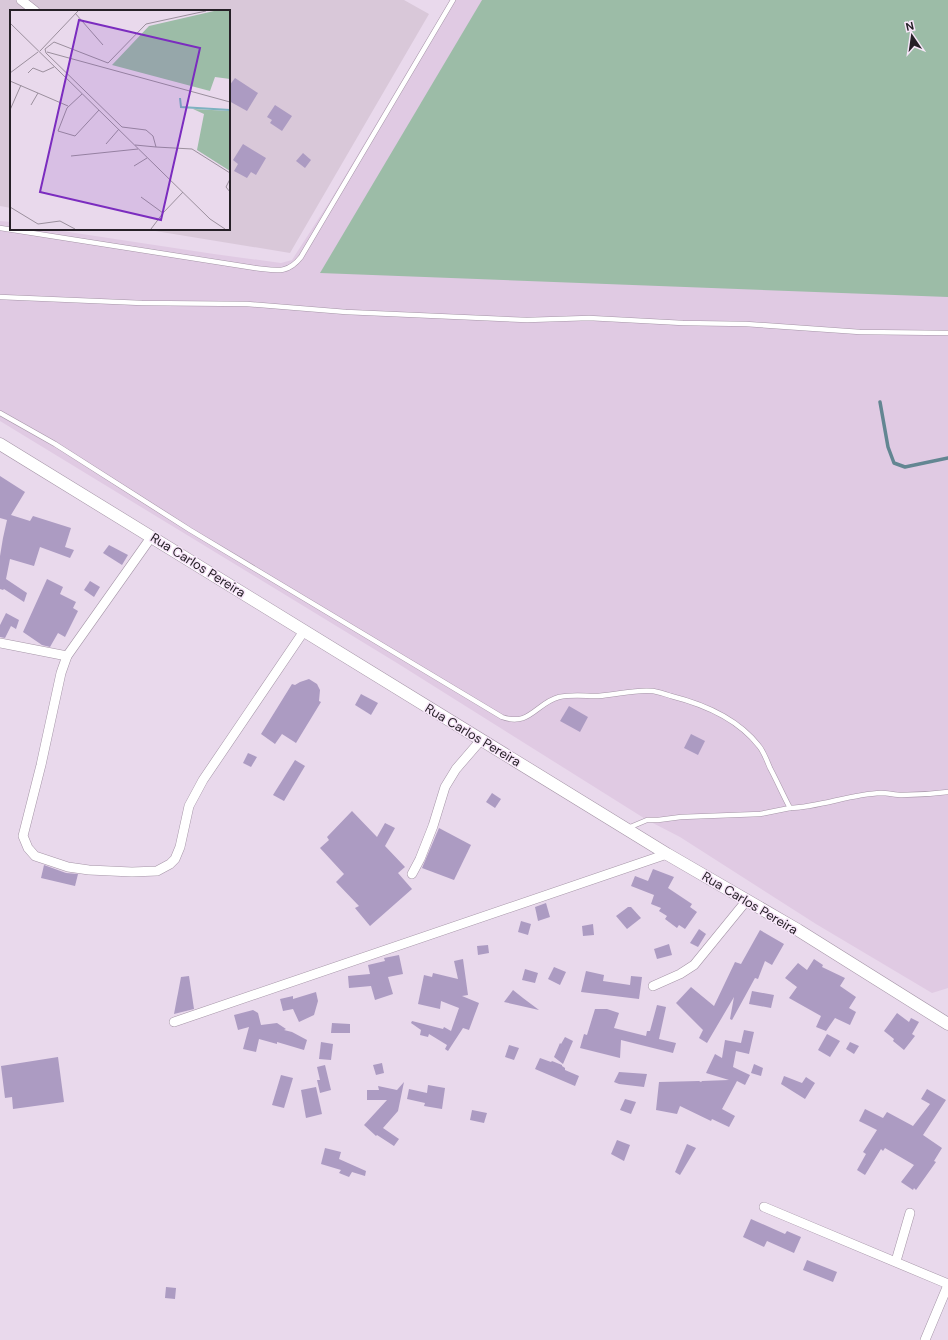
<svg xmlns="http://www.w3.org/2000/svg" width="948" height="1340" viewBox="0 0 948 1340" font-family="'DM Sans',sans-serif">
	<rect width="100%" height="100%" fill="#e9d9ec"/>
	<path fill="#d9c8d9" d="M0,0H404L429,14L290,253L143,229H229V11H11V208L0,206Z"/>
	<path fill="#e0cae3" d="M450,0H948V988L932,993L816,924L680,837L647,820L397,663L0,421V221L11,222V229H49L214,254L281,263L292,260L330,201Z"/>
	<path fill="#9cbca7" d="M482,0H948V297L320,273Z"/>
	<g fill="none" stroke-linecap="round" stroke-linejoin="round">
		<path stroke="#638692" stroke-width="3.5" d="M880,402L888,447L894,463L905,467L948,458"/>
	</g>
	<g fill="#ac9bc2">
		<path d="M235,78L258,93L247,111L229,101V86Z"/>
		<path d="M275,105L292,116L282,131L270,123L272,120L267,117Z"/>
		<path d="M243,144L266,158L256,175L251,172L247,178L234,171L238,164L233,160Z"/>
		<path d="M303,153L311,160L305,168L296,161Z"/>
		<path d="M0,476L25,492L11,515L30,521L33,516L71,528L65,547L74,550L70,558L40,547L34,566L10,559L6,579L27,593L24,602L4,589L3,590L0,589V556L3,538L7,520L0,518Z"/>
		<path d="M109,545L128,555L122,565L103,553Z"/>
		<path d="M47,579L63,587L60,594L76,602L73,608L78,611L65,637L58,633L50,647L42,645L23,632Z"/>
		<path d="M90,581L100,587L94,597L84,590Z"/>
		<path d="M6,613L19,620L16,629L11,626L5,638L0,637V625Z"/>
		<path d="M309,679L317,684L320,690L319,701L321,702L296,743L282,734L275,744L261,734L292,684L295,685L300,682Z"/>
		<path d="M361,694L378,703L371,715L355,705Z"/>
		<path d="M569,706L588,717L580,732L560,721Z"/>
		<path d="M691,734L705,741L698,755L684,748Z"/>
		<path d="M248,753L257,757L251,767L243,763Z"/>
		<path d="M295,760L305,766L284,801L273,795Z"/>
		<path d="M492,793L501,799L495,808L486,802Z"/>
		<path d="M352,811L377,837L385,823L395,828L385,846L405,867L398,873L412,889L370,926L355,908L359,906L336,882L344,874L320,848L329,840L327,837Z"/>
		<path d="M439,828L471,845L454,880L422,868Z"/>
		<path d="M44,865L66,873L78,874L75,886L41,878Z"/>
		<path d="M653,869L674,877L668,888L692,904L690,907L697,912L685,929L679,925L677,928L665,919L667,916L659,911L661,908L651,904L654,895L631,886L635,876L648,881Z"/>
		<path d="M546,903L550,917L538,921L535,907Z"/>
		<path d="M628,907H631L641,918L627,929L616,916Z"/>
		<path d="M521,921L531,924L528,935L518,932Z"/>
		<path d="M593,924L594,935L583,936L582,926Z"/>
		<path d="M699,929L706,934L698,947L690,943Z"/>
		<path d="M760,930L784,944L772,965L765,961L758,979L755,978L732,1020L730,1019L734,997L707,1043L699,1038L703,1030L676,1003L691,987L714,1006L735,962L741,964Z"/>
		<path d="M669,944L672,955L657,959L654,949Z"/>
		<path d="M488,945L489,953L478,955L477,946Z"/>
		<path d="M399,955L403,974L388,977L393,994L375,1000L371,986L349,988L348,976L370,974L368,965L385,961L384,958Z"/>
		<path d="M463,959L468,995L462,996L479,1003L469,1030L463,1028L448,1051L445,1049L447,1045L429,1034L428,1037L420,1035L421,1030L411,1023L412,1021L443,1029L444,1027L451,1031L459,1008L441,1001L440,1009L418,1004L424,975L432,977L433,973L458,979L454,961Z"/>
		<path d="M814,959L823,965L822,967L845,978L840,986L856,997L849,1008L856,1012L850,1025L835,1018L826,1031L816,1027L821,1016L789,998L797,987L785,978L798,963L807,970Z"/>
		<path d="M554,967L566,972L560,985L548,979Z"/>
		<path d="M525,969L538,973L535,983L522,980Z"/>
		<path d="M586,971L604,975L603,981L630,985L631,976L642,977L639,999L581,992Z"/>
		<path d="M189,976L194,1009L174,1014L181,977Z"/>
		<path d="M513,990L523,998L539,1010L504,1002Z"/>
		<path d="M752,991L774,995L771,1008L749,1004Z"/>
		<path d="M316,992L318,1001L314,1015L299,1022L293,1009L283,1011L280,999L293,996V999Z"/>
		<path d="M657,1005L666,1007L659,1039L676,1043L673,1053L621,1040L620,1058L580,1048L584,1034L587,1035L595,1009H607L619,1013L614,1028L646,1036L647,1031H650Z"/>
		<path d="M253,1010L258,1013L261,1025L277,1023L286,1029L284,1030L292,1032L307,1040L304,1050L277,1042V1044L259,1039L256,1052L243,1049L249,1027L238,1030L234,1015Z"/>
		<path d="M897,1013L909,1022L911,1018L919,1022L912,1034L915,1036L904,1050L893,1041L894,1039L884,1031Z"/>
		<path d="M332,1023L350,1024V1033H331Z"/>
		<path d="M744,1030L754,1032L749,1054L736,1051L733,1067L750,1075L745,1085L737,1081L722,1109L735,1116L729,1127L712,1119L711,1121L680,1106L677,1114L656,1110L659,1082L699,1081L701,1082L702,1081L729,1080L706,1073L715,1054L722,1058L725,1040L741,1043Z"/>
		<path d="M827,1034L840,1041L830,1057L818,1050Z"/>
		<path d="M565,1037L573,1041L563,1064L554,1057L560,1043L561,1044Z"/>
		<path d="M321,1042L333,1044L331,1060L319,1059Z"/>
		<path d="M850,1042L859,1046L854,1054L846,1049Z"/>
		<path d="M509,1045L519,1048L514,1060L505,1057Z"/>
		<path d="M58,1057L64,1102L13,1109L12,1097L5,1098L1,1066Z"/>
		<path d="M540,1058L551,1062L552,1061L562,1065V1066L565,1068V1070L579,1076L575,1086L535,1069Z"/>
		<path d="M382,1063L384,1073L376,1075L373,1065Z"/>
		<path d="M754,1064L763,1068L761,1076L751,1073Z"/>
		<path d="M325,1065L331,1090L320,1093L317,1080H320L317,1067Z"/>
		<path d="M619,1072L647,1074L644,1087L619,1084L614,1082Z"/>
		<path d="M281,1075L293,1078L284,1108L272,1105Z"/>
		<path d="M784,1076L802,1083L806,1077L815,1083L805,1099L781,1084Z"/>
		<path d="M404,1082L398,1111L383,1128L399,1139L394,1146L377,1135L376,1136L364,1125L387,1100H367V1090H379L378,1086L397,1090Z"/>
		<path d="M428,1085L445,1088L442,1109L424,1106L425,1103L407,1099L409,1089L427,1093Z"/>
		<path d="M316,1087L322,1114L306,1118L301,1090Z"/>
		<path d="M927,1089L946,1100L923,1135L942,1148L934,1161L936,1162L916,1190L914,1188L913,1190L901,1182L914,1165L885,1148L883,1151L881,1149L865,1175L857,1170L866,1154L863,1152L877,1130L859,1121L865,1109L883,1118L887,1112L913,1126L930,1104L921,1099Z"/>
		<path d="M625,1099L636,1102L631,1114L620,1110Z"/>
		<path d="M472,1110L487,1113L484,1123L470,1120Z"/>
		<path d="M617,1140L630,1145L624,1161L611,1154Z"/>
		<path d="M687,1144L696,1148L680,1175L675,1172Z"/>
		<path d="M325,1148L341,1152L339,1159L366,1171L365,1176L352,1172L349,1177L339,1173L341,1170L321,1164Z"/>
		<path d="M751,1219L785,1234L787,1231L801,1237L794,1253L767,1241L764,1247L743,1237Z"/>
		<path d="M807,1260L837,1272L833,1282L803,1270Z"/>
		<path d="M166,1287L176,1288L175,1299L165,1298Z"/>
	</g>
	<g fill="none" stroke-linecap="round" stroke-linejoin="round">
		<defs>
			<g id="lane">
				<path d="M0,228L255,268C275,270 287,275 301,257L453,0"/>
				<path d="M0,297L142,303L247,304L346,312L527,320L589,318L683,323L746,324L860,332L948,333"/>
				<path d="M0,413L55,444L190,530L502,717C530,727 536,703 559,697C572,694 585,696 598,696C617,695 635,689 653,691C659,692 665,694 671,696C703,704 738,719 759,746C764,752 767,761 770,768C777,781 783,795 790,808L760,814L681,817L658,820H647L628,828"/>
				<path d="M790,808C821,807 850,794 881,793C888,793 895,795 902,795C918,795 933,794 948,792"/>
			</g>
			<g id="street">
				<path d="M21,0L35,11"/>
				<path d="M152,536L67,656L61,673L41,765L23,836L28,848L35,856L68,867L89,870L132,872L157,871L170,864L175,859L180,847L189,806L203,780L304,631"/>
				<path d="M0,643L67,656"/>
				<path d="M412,874L420,859L433,826L445,787L456,769L481,740"/>
				<path d="M653,986L680,974L694,965L747,900"/>
				<path d="M174,1022L667,854"/>
				<path d="M764,1207L948,1284"/>
				<path d="M896,1261L910,1213"/>
				<path d="M925,1340L948,1285"/>
			</g>
			<path id="secondary" d="M0,444L667,854L798,930L948,1024"/>
		</defs>
		<use href="#lane" stroke="#a595a7" stroke-width="5.5"/>
		<use href="#street" stroke="#a595a7" stroke-width="10"/>
		<use href="#secondary" stroke="#a595a7" stroke-width="13"/>
		<use href="#lane" stroke="#fff" stroke-width="4.5"/>
		<use href="#street" stroke="#fff" stroke-width="9"/>
		<use href="#secondary" stroke="#fff" stroke-width="12"/>
	</g>
	<g text-anchor="middle" dominant-baseline="central" stroke-width="3" stroke-linejoin="round" paint-order="stroke">
		<g font-size="13" fill="#262027" stroke="#f7e6f9">
			<text transform="translate(198 565) rotate(32)">Rua Carlos Pereira</text>
			<text transform="translate(473 735) rotate(31)">Rua Carlos Pereira</text>
			<text transform="translate(750 903) rotate(31)">Rua Carlos Pereira</text>
		</g>
	</g>
	<g transform="translate(10 10)">
		<rect width="220" height="220" fill="#e9d9ec"/>
		<path d="M204,1H220V69L205,67L200,81L102,55L139,16ZM183,99L220,101V161L187,140L194,104Z" fill="#9cbca7"/>
		<path fill="none" stroke="#7db2c0" stroke-width="2" d="M170,88L171,97L220,100"/>
		<path fill="none" stroke="#9b8f9d" stroke-width="1" d="M65,3L93,35M0,13L200,209L215,219M30,41L68,1M37,42L220,92M0,63L28,42M18,63L23,58L33,62L44,57M0,71L58,96M72,84L57,98L48,121L65,126L89,100M21,95L28,83M0,100L11,75M96,134L109,119M125,135L146,137L143,126L136,120L112,117L36,43L35,39L44,32L98,53L136,14L196,1M146,137L182,139L220,163M61,146L128,139M124,156L137,148M220,169L216,177L220,182M131,187L153,203M0,197L28,214L50,211L65,219M141,219L153,203L173,182"/>
		<path fill="#7b2cbf" fill-opacity="0.15" stroke="#7b2cbf" stroke-width="2" d="M69,10L190,38L151,210L30,182Z"/>
		<rect width="220" height="220" fill="none" stroke="#262027" stroke-width="2"/>
	</g>
	<g transform="translate(912 36) rotate(347)" stroke="#f7e6f9" stroke-width="3" paint-order="stroke">
	<path d="M0-3L7 15L0 10L-7 15Z" fill="#262027"/>
	<text y="-6" font-size="11" font-weight="bold" text-anchor="middle" fill="#262027">N</text>
	</g>
</svg>
